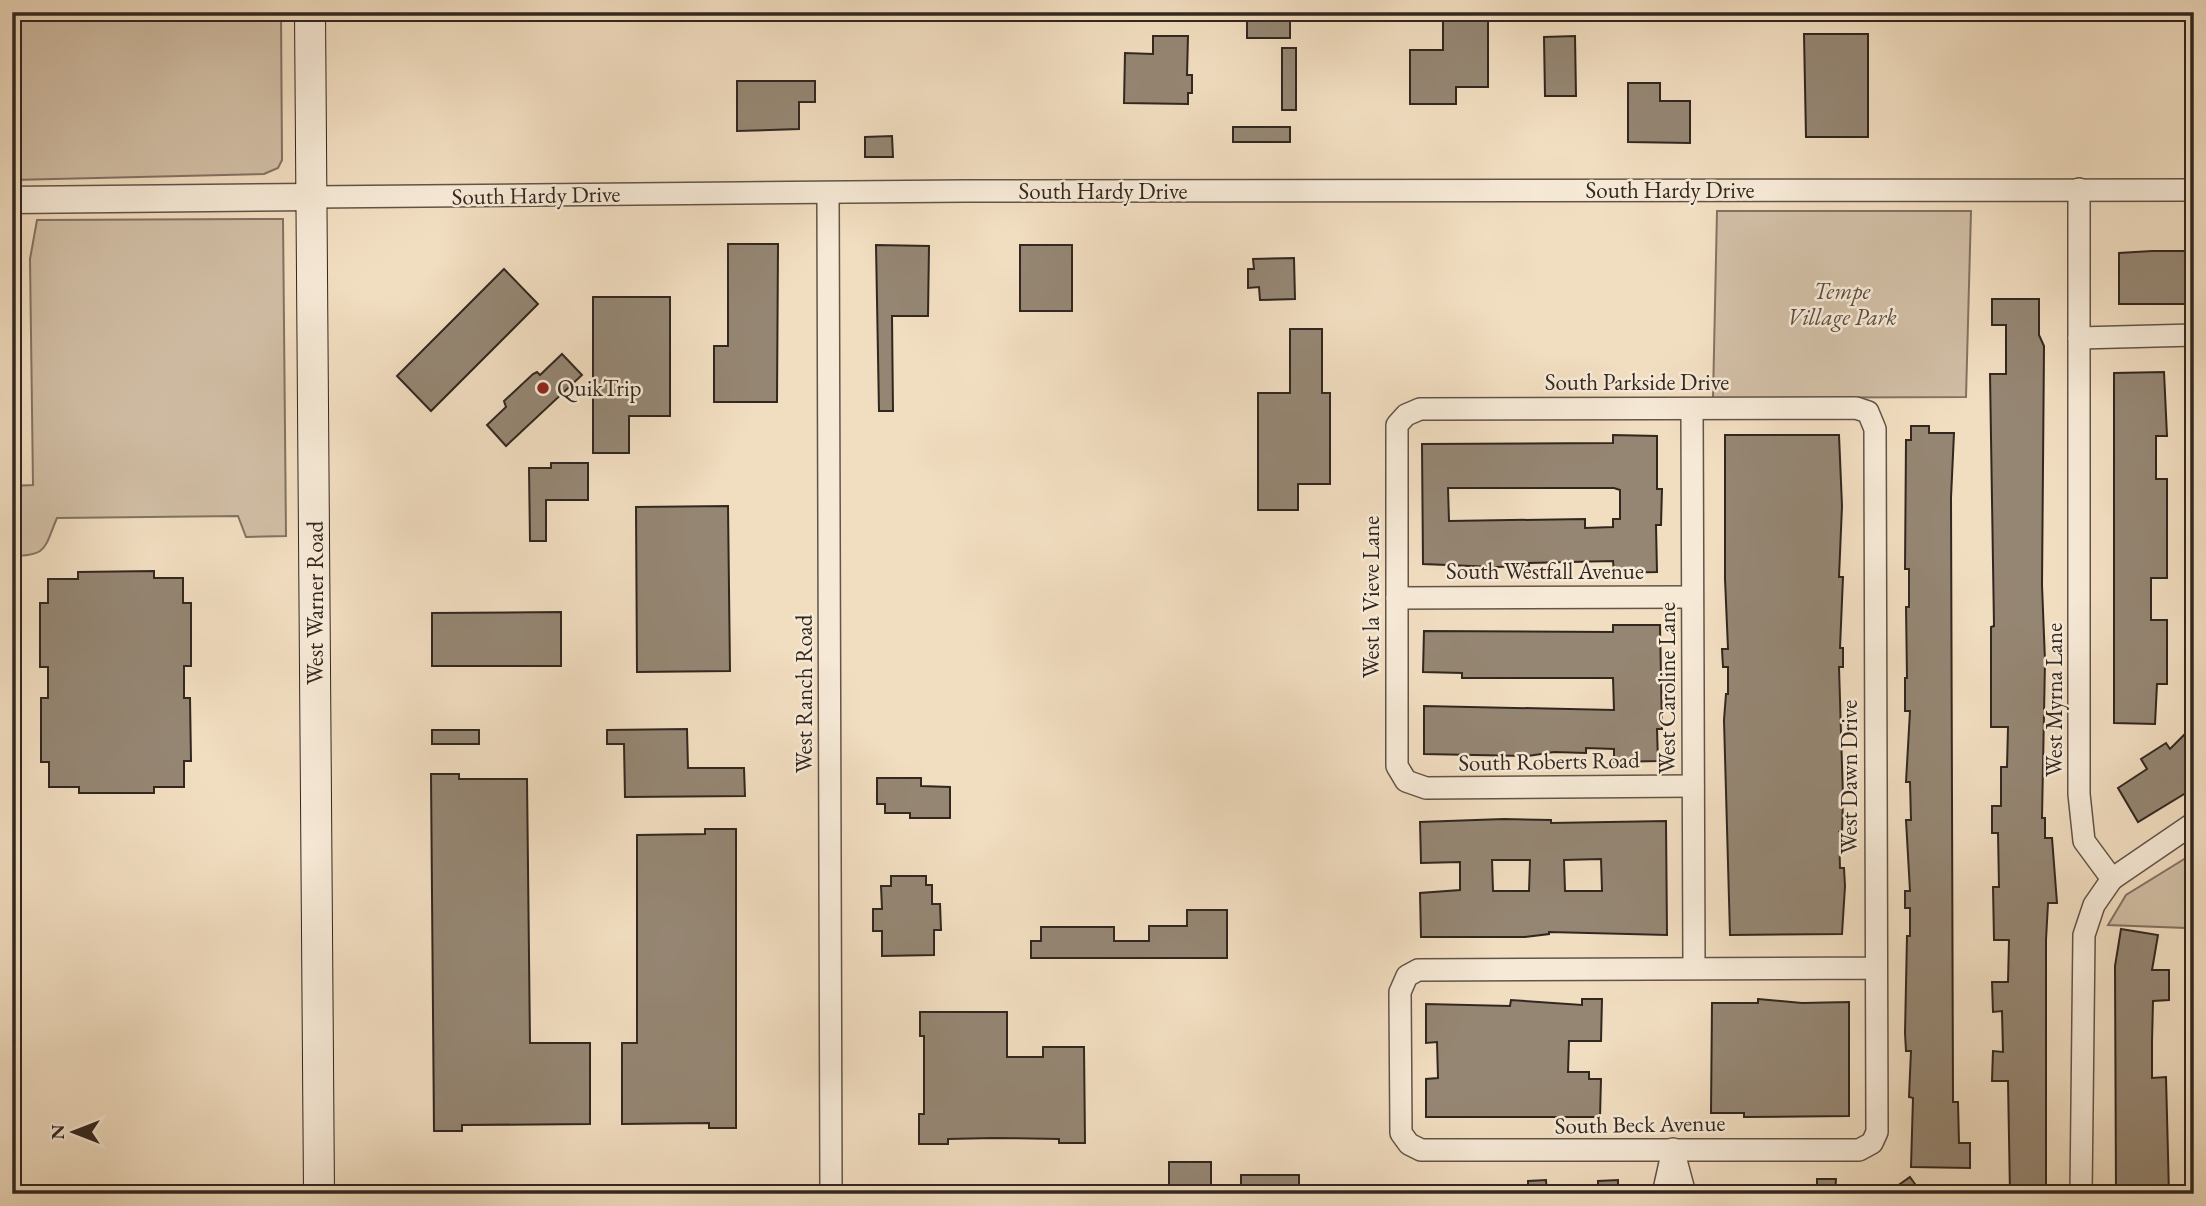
<svg xmlns="http://www.w3.org/2000/svg" width="2206" height="1206" viewBox="0 0 2206 1206" font-family="'EB Garamond',serif">
	<rect width="100%" height="100%" fill="#f1ddc0"/>
	<filter id="stains"><feTurbulence type="fractalNoise" baseFrequency=".00286" numOctaves="4"/><feColorMatrix values="0 0 0 0 .2 0 0 0 0 .09 0 0 0 0 .02 0 0 0 .5 -.17"/></filter>
	<radialGradient id="worn" r=".72"><stop offset=".6" stop-color="#630" stop-opacity="0"/><stop offset="1" stop-color="#630" stop-opacity=".3"/></radialGradient>
	<g fill="#d1bea5" stroke="#827262" stroke-width="2">
		<path d="M12,12H281L282,160L278,168L264,174L12,180Z"/>
		<path d="M1717,211H1971L1966,397L1713,398Z"/>
		<path d="M283,219L286,536L246,537L238,516L57,518C44,548 48,556 12,556V486L33,485L30,259L37,220Z"/>
		<path d="M2194,853V986H2187L2186,928L2108,925L2126,895Z"/>
	</g>
	<g fill="#958673" stroke="#32271f" stroke-width="2" fill-rule="evenodd">
		<rect x="1247" y="12" width="43" height="26"/>
		<path d="M1443,12H1488V87H1456V104H1410V50H1443Z"/>
		<path d="M1804,34H1868V137H1806Z"/>
		<path d="M1153,36H1188L1187,75H1192V93H1188V104L1124,103L1125,53L1153,54Z"/>
		<path d="M1575,36L1576,96H1545L1544,37Z"/>
		<rect x="1282" y="48" width="14" height="62"/>
		<path d="M737,81H815V102H799V129L737,131Z"/>
		<path d="M1628,83H1660V101H1690V143L1628,142Z"/>
		<rect x="1233" y="127" width="57" height="15"/>
		<path d="M892,136L893,157H865V137Z"/>
		<path d="M728,244H778L777,402H714V346H728Z"/>
		<path d="M876,245L929,246L928,316H892L893,411H879Z"/>
		<rect x="1020" y="245" width="52" height="66"/>
		<path d="M2152,251H2194V304H2119V253Z"/>
		<path d="M1294,258L1295,299L1260,300L1259,287L1248,288V269H1254L1253,259Z"/>
		<path d="M504,269L538,304L431,411L397,376Z"/>
		<path d="M593,297H670V416H629V453H593Z"/>
		<path d="M1992,299H2039V335L2044,346L2042,585L2045,661L2042,818H2045V838H2052L2057,903H2048L2046,940V1194H2010L2008,1081H1992L1993,1051L2003,1052L2002,1011L1993,1012L1992,982H2008L2009,940H1994L1993,887H1999L1998,833H1992V806H2001V767H2007L2008,727H1991V627L1994,626L1990,374H2006V325H1992Z"/>
		<path d="M1290,329H1322V393H1330V484H1298V510H1258V393H1290Z"/>
		<path d="M562,354L582,375L506,446L487,425L506,407L504,401L533,374L537,372L540,375Z"/>
		<path d="M2164,372L2167,436H2156V479H2167V578H2151V620H2167V684H2157L2155,724L2114,723V373Z"/>
		<path d="M1911,426H1929V433H1954L1951,498L1953,1102H1958L1959,1143H1970V1168L1911,1167L1913,1098L1909,1097L1911,1051H1906L1905,1033L1907,936H1910V908H1905V891H1910L1906,820H1911L1910,782H1906L1910,711H1905V678H1907L1906,607H1909V569H1905L1906,440H1911Z"/>
		<path d="M1613,435L1657,436V489H1662L1661,525H1656L1657,572L1614,573L1613,561L1529,563V566L1495,567L1423,564L1422,444L1613,443ZM1448,488H1614L1620,490V519H1613V527L1585,528V519L1449,521Z"/>
		<path d="M1725,435H1839L1842,506L1839,577H1843L1840,648H1843V667H1839L1843,798L1842,832H1839L1840,868H1844L1845,886L1842,934L1730,935L1724,720L1726,694H1728V667H1723L1722,649H1728L1725,579Z"/>
		<path d="M551,463H588V500H546V541H530L529,468H551Z"/>
		<path d="M728,506L730,671L637,672L636,507Z"/>
		<path d="M154,571V578H183V603H191V666H184V698H190L191,761H184V787H154V793H79V787H49V762H41V698H48V667H40V603H48V579H78V572Z"/>
		<path d="M561,612V666H432V613Z"/>
		<path d="M1613,625H1660L1662,729H1657L1658,761L1614,762V749L1586,748V753L1554,752L1528,756L1424,754V706L1614,710L1613,678H1462V673L1423,672L1424,631L1613,632Z"/>
		<path d="M2194,725V788L2138,822L2118,788L2147,769L2141,759L2166,743L2170,749Z"/>
		<path d="M687,729L688,768H744L745,796L625,797L624,744H607V730Z"/>
		<rect x="432" y="730" width="47" height="14"/>
		<path d="M431,774H459V779H527L530,1043H590V1124L462,1125V1131H434Z"/>
		<path d="M877,778H921V786L950,787V818H910V813H885V804H877Z"/>
		<path d="M1504,819L1551,820V823L1666,821L1667,935L1549,932V934L1525,937H1421L1420,893L1460,890V862L1421,863L1420,822ZM1601,859L1602,891H1565L1564,860ZM1492,860H1530L1529,891H1493Z"/>
		<path d="M705,829H736V1128H709V1123L622,1124V1043H637V835L705,834Z"/>
		<path d="M891,876H926V885H932V904H940L941,930H934V955L882,956V931H873V909H882L881,886H891Z"/>
		<path d="M1187,910H1227V958H1031V941H1041V927H1114V941H1149V926H1187Z"/>
		<path d="M2121,929L2158,935L2152,970H2169V1000L2153,1001L2152,1042V1078L2166,1077L2169,1194H2116L2115,966Z"/>
		<path d="M1582,999H1602L1601,1041H1569L1568,1072H1589V1079H1601L1600,1117H1426V1079L1438,1078L1437,1042L1426,1043V1004L1510,1006L1511,1000L1582,1005Z"/>
		<path d="M1758,999L1802,1003L1849,1002V1116L1744,1117V1113H1711L1712,1003H1758Z"/>
		<path d="M920,1012H1007V1057H1043V1047H1084L1085,1143H1059V1139L994,1138L948,1139V1144H919V1114H924V1036H920Z"/>
		<rect x="1169" y="1162" width="42" height="32"/>
		<rect x="1241" y="1175" width="58" height="19"/>
		<path d="M1910,1177L1922,1194H1886Z"/>
		<path d="M1817,1179H1836L1835,1194H1817Z"/>
		<path d="M1546,1180L1547,1194H1528V1181Z"/>
		<path d="M1618,1180V1194H1598V1181Z"/>
	</g>
	<g fill="none" stroke-linecap="round" stroke-linejoin="round">
		<defs>
			<g id="minor">
				<path d="M2079,189V794L2084,841L2112,879L2094,905L2084,935L2081,1194"/>
				<path d="M828,193L831,1194"/>
				<path d="M312,197L965,191L2194,190"/>
				<path d="M2079,338L2194,335"/>
				<path d="M1692,409L1694,967"/>
				<path d="M1397,598L1692,597"/>
				<path d="M1693,786L1426,788L1406,781L1397,766V425L1406,415L1420,409L1856,408L1868,412L1875,429L1877,1132L1872,1143L1859,1150H1421L1409,1144L1401,1133L1400,992L1407,976L1418,970L1876,968"/>
				<path d="M2112,879L2194,823"/>
				<path d="M1673,1149L1685,1194"/>
				<path d="M1663,1194L1672,1154"/>
			</g>
			<path id="tertiary" d="M12,200L312,197"/>
			<path id="secondary" d="M310,12L319,1194"/>
		</defs>
		<use href="#minor" stroke="#625447" stroke-width="24"/>
		<use href="#tertiary" stroke="#625447" stroke-width="29"/>
		<use href="#secondary" stroke="#32271f" stroke-width="32"/>
		<use href="#minor" stroke="#f6e9d6" stroke-width="21"/>
		<use href="#tertiary" stroke="#f6e9d6" stroke-width="26"/>
		<use href="#secondary" stroke="#f6e9d6" stroke-width="30"/>
	</g>
	<circle fill="#8f2418" stroke="#f6e9d6" stroke-width="2.5" cx="543" cy="388" r="7"/>
	<g text-anchor="middle" dominant-baseline="central" stroke-width="5" stroke-linejoin="round" paint-order="stroke">
		<g font-size="23" fill="#32271f" stroke="#f6e9d6">
			<text x="1670" y="190">South Hardy Drive</text>
			<text x="1103" y="191">South Hardy Drive</text>
			<text transform="translate(536 195) rotate(-1)">South Hardy Drive</text>
			<text x="1637" y="382">South Parkside Drive</text>
			<text x="1545" y="571">South Westfall Avenue</text>
			<text transform="translate(1371 597) rotate(-90)">West la Vieve Lane</text>
			<text transform="translate(315 603) rotate(-90)">West Warner Road</text>
			<text transform="translate(1667 688) rotate(-90)">West Caroline Lane</text>
			<text transform="translate(804 694) rotate(-90)">West Ranch Road</text>
			<text transform="translate(2054 700) rotate(-90)">West Myrna Lane</text>
			<text transform="translate(1549 761) rotate(-1)">South Roberts Road</text>
			<text transform="translate(1849 777) rotate(-90)">West Dawn Drive</text>
			<text transform="translate(1640 1124) rotate(-1)">South Beck Avenue</text>
		</g>
		<g font-size="23" font-style="italic" fill="#5a4d40" stroke="#f6e9d6">
			<text x="1842" y="291">Tempe<tspan x="1842" dy="26">Village Park</tspan></text>
		</g>
		<g font-size="23" fill="#32271f" stroke="#f6e9d6" text-anchor="start">
			<text x="557" y="388">QuikTrip</text>
		</g>
	</g>
	<rect width="2206" height="1206" fill="none" stroke="#f1ddc0" stroke-width="42"/>
	<rect x="14" y="14" width="2178" height="1178" fill="none" stroke="#32271f" stroke-width="3.5"/>
	<rect x="21" y="21" width="2164" height="1164" fill="none" stroke="#32271f" stroke-width="2"/>
	<g transform="translate(74 1132) rotate(270)" stroke="#f6e9d6" stroke-width="5" paint-order="stroke">
	<path d="M0-5L12 26L0 18L-12 26Z" fill="#32271f"/>
	<text y="-10" font-size="19" font-weight="bold" text-anchor="middle" fill="#32271f">N</text>
	</g>
	<rect width="100%" height="100%" filter="url(#stains)"/>
	<rect width="100%" height="100%" fill="url(#worn)"/>
</svg>
